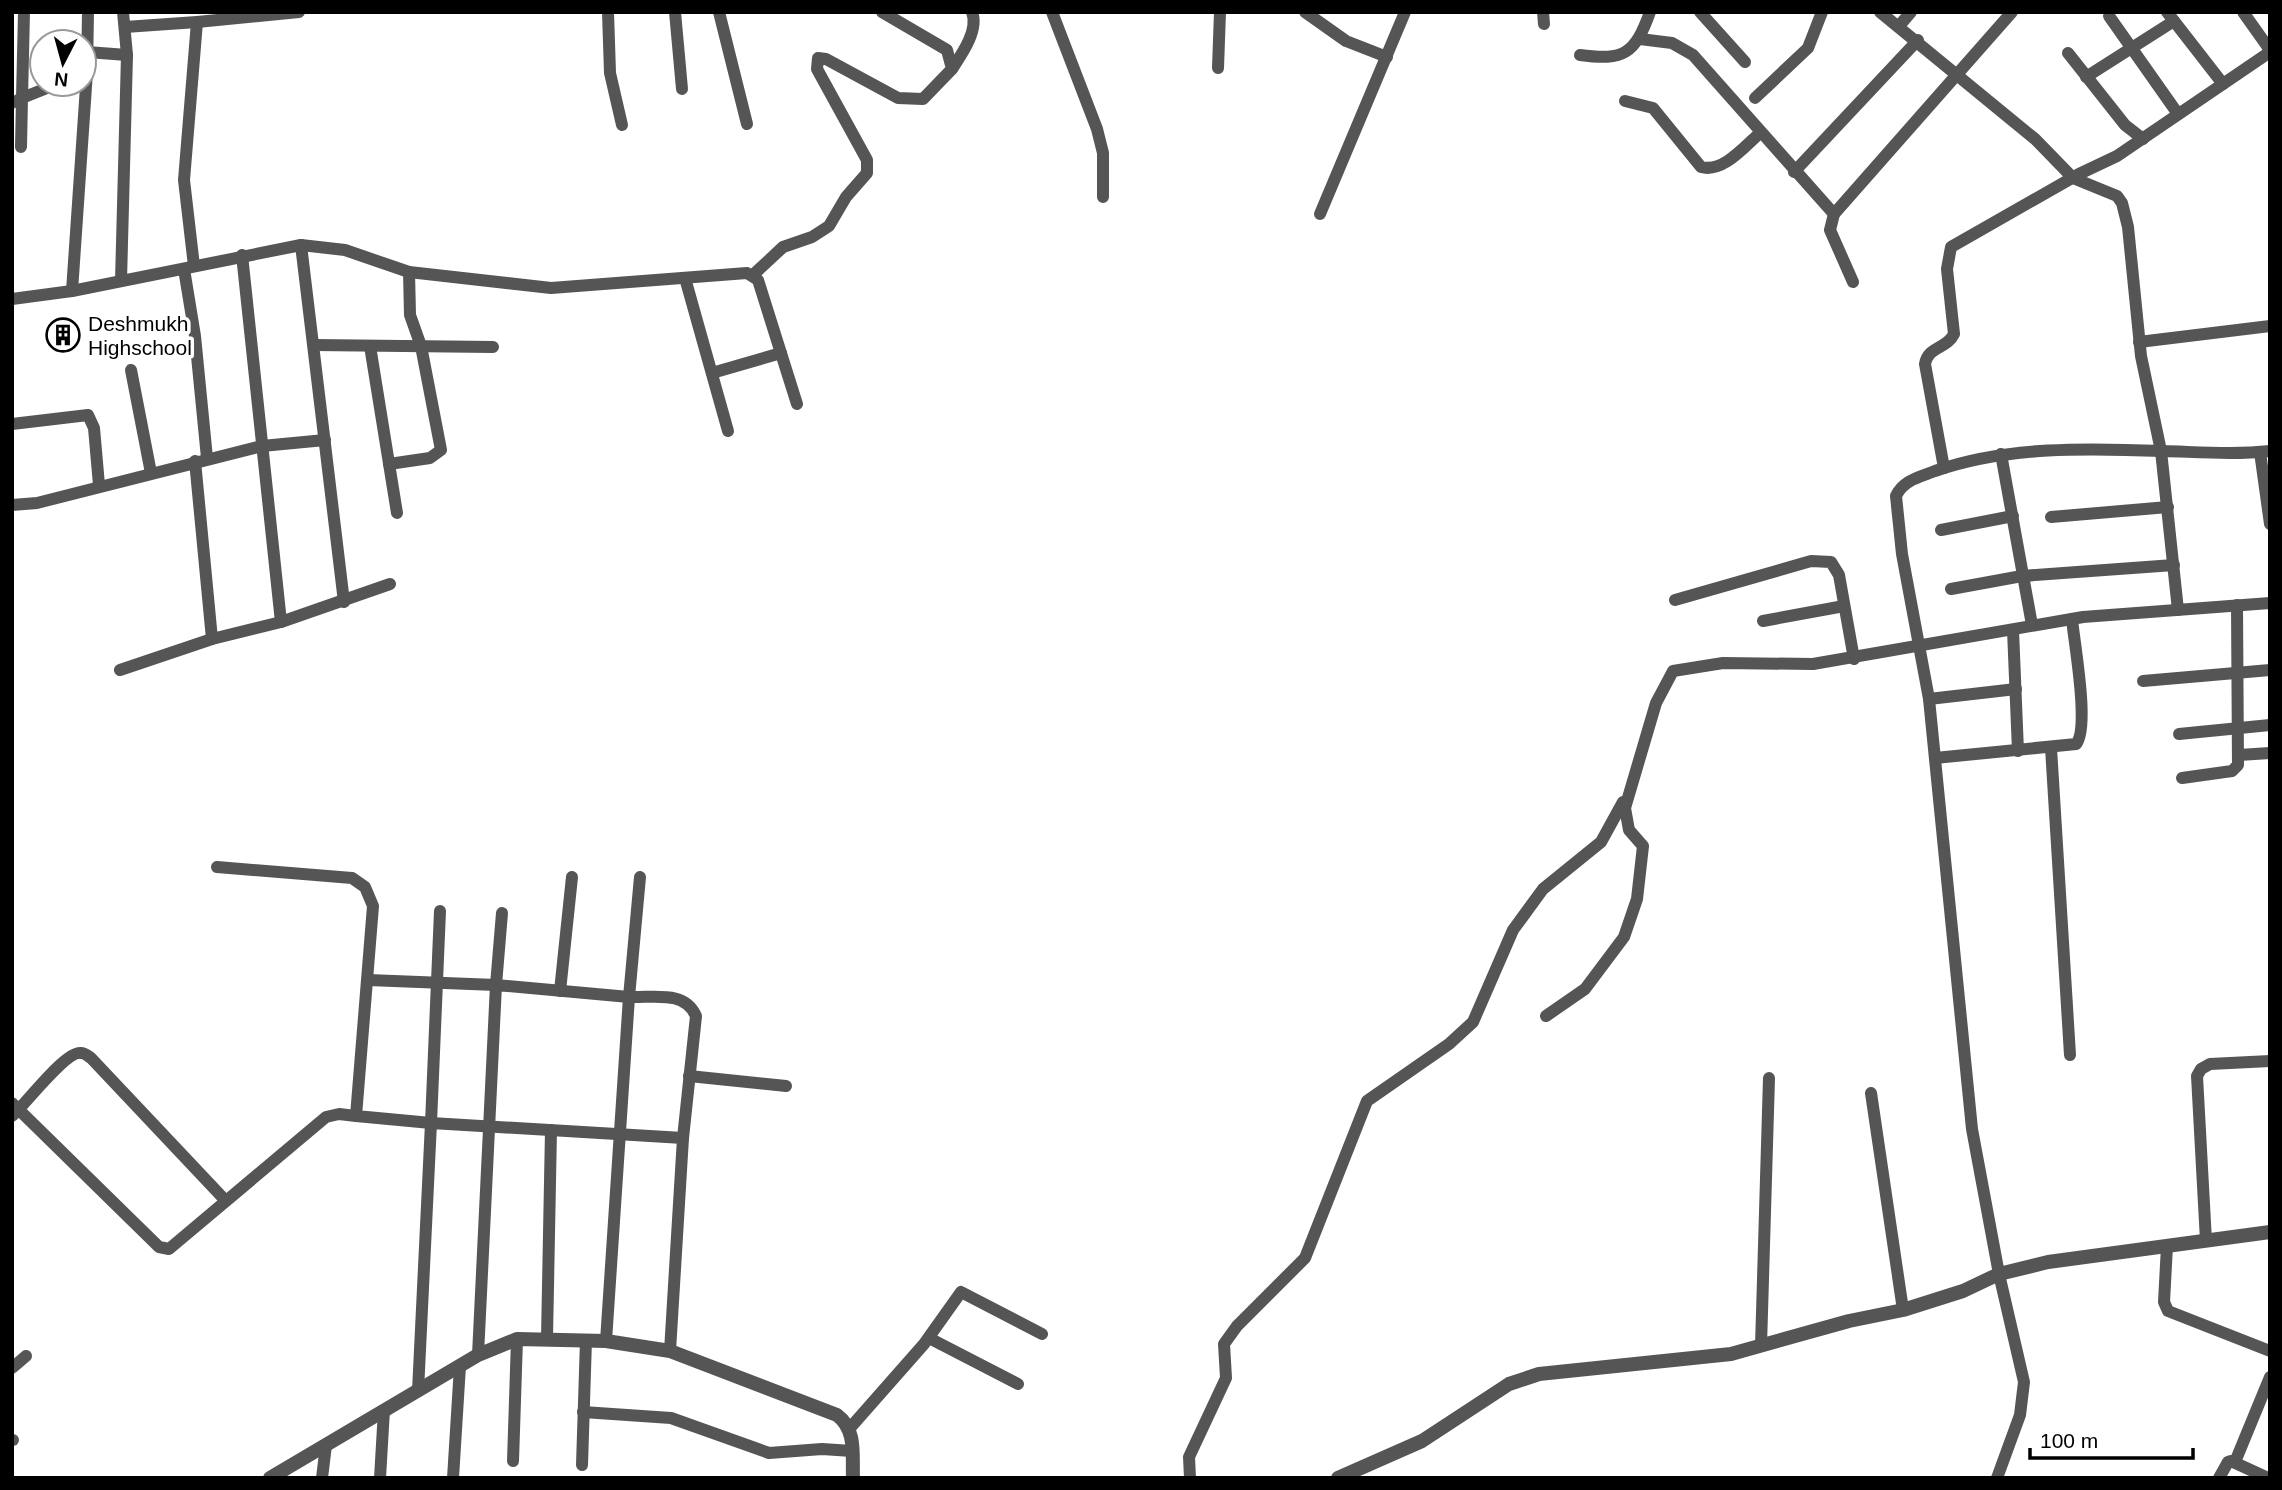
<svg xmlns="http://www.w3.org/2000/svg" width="2282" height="1490" viewBox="0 0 2282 1490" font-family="Arial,sans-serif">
	<rect width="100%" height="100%" fill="#fff"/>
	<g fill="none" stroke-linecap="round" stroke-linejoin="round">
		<g stroke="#555" stroke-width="12">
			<path d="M608,12L610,73L622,125"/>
			<path d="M675,12L682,89"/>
			<path d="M719,12L747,124"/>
			<path d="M1052,12L1097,129L1103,153V197"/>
			<path d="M1305,12L1346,41L1387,57"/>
			<path d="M1543,12L1544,24"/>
			<path d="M1700,12L1745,62"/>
			<path d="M1880,12L2035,139L2073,178L2117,196L2122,203L2128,227L2141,356L2161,451L2178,610"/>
			<path d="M2167,12L2223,84"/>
			<path d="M2243,12L2270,50"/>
			<path d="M2109,16L2178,114"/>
			<path d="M197,22L299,12"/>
			<path d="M1899,26L1911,12"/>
			<path d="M125,27L197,22L184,180L194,266"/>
			<path d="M1640,39L1672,43L1693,55L1834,214"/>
			<path d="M87,52L127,55"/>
			<path d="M2068,53L2125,125L2143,139"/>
			<path d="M1580,55C1624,61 1635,54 1650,12"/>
			<path d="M1218,68L1220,12"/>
			<path d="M952,69C962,54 979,30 972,12"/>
			<path d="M84,73L87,72L88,12"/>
			<path d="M2086,77L2174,21"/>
			<path d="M1755,98L1808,48L1822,12"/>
			<path d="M1625,101L1653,108L1701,167C1723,173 1744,147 1760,133"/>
			<path d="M12,103L22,98L24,12"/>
			<path d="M21,147L22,98L57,84"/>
			<path d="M1794,172L1918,40"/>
			<path d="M1320,214L1405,12"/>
			<path d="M301,245L344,602"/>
			<path d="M242,255L281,622"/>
			<path d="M184,269L195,336L207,458"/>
			<path d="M753,275L783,247L812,237L829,226L846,197L867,173V160L817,69L818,58L826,59L898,98L923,99L952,69L947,50L882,12"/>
			<path d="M685,278L728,431"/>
			<path d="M121,281L127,55L123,12"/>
			<path d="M1853,282L1830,230L1834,214L2012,12"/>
			<path d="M72,291L87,72"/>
			<path d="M12,299L72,291L301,245L345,250L409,272L551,288L747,273L758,280L797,404"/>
			<path d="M2139,342L2270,326"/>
			<path d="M314,345L493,347"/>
			<path d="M370,346L397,513"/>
			<path d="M131,370L151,473"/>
			<path d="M712,373L781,353"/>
			<path d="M12,424L88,415L94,428L99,485"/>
			<path d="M2260,452L2270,524"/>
			<path d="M2001,454L2032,625"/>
			<path d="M195,461L212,639"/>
			<path d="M389,464L430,458L441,450L421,346L410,315L409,272"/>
			<path d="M1944,468L1925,364C1928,346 1947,349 1954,334L1947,269L1951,247L2079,174L2117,156L2270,52"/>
			<path d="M12,505L37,503L262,446L325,440"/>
			<path d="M2051,517L2168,507"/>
			<path d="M1941,530L2013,516"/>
			<path d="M1951,589L2022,576L2174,565"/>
			<path d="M1675,600L1811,561L1831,562L1839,575L1854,659"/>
			<path d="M1763,621L1844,606"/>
			<path d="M2013,630L2018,751"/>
			<path d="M120,670L212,639L281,622L390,584"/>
			<path d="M2143,681L2270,670"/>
			<path d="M1929,699L2016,689"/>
			<path d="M2179,734L2270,725"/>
			<path d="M2051,748L2070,1055"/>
			<path d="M2239,755L2270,753"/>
			<path d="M1935,758L2076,744C2090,728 2074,642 2072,619"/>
			<path d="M2182,778L2232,771L2238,765L2237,605"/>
			<path d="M217,867L352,878L365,887L373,906L356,1116L431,1123L440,911"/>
			<path d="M640,877L629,997C654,998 685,990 696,1016L683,1138"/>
			<path d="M368,980L496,985L502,913"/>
			<path d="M560,991L572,877"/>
			<path d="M1546,1016L1585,989L1624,937L1637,899L1643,846L1629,830L1625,808L1656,703L1673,671L1723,663L1813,664L2083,617L2270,603"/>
			<path d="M689,1076L786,1086"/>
			<path d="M1871,1093L1903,1310"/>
			<path d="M12,1103L159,1247L169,1249L326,1117L339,1114L356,1116"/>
			<path d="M12,1116C25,1105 66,1050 81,1053C85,1053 88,1056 91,1058L225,1200"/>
			<path d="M2206,1241L2197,1076L2201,1069L2210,1064L2270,1061"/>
			<path d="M2167,1246L2164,1302L2168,1311L2270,1351"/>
			<path d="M547,1338L551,1130"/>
			<path d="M929,1338L1018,1384"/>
			<path d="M1761,1346L1769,1078"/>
			<path d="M478,1355L496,985L629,997L606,1341"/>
			<path d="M12,1368L26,1356"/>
			<path d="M418,1391L431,1123L683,1138L670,1351"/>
			<path d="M583,1412L671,1418L769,1453L822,1449L852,1451"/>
			<path d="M850,1428L924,1344L961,1292L1042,1334"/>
			<path d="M12,1440H13"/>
			<path d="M513,1461L517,1339"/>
			<path d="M2235,1462L2270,1377"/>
			<path d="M582,1465L586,1340"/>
			<path d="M322,1478L326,1445"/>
			<path d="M380,1478L384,1410"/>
			<path d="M453,1478L460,1366"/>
			<path d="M1190,1478L1189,1457L1226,1378L1224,1344L1237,1326L1305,1258L1367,1101L1449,1044L1473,1022L1513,930L1543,889L1601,842L1623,802"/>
			<path d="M1997,1478L2020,1415L2024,1382L1999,1274L1972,1129L1929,699L1902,554L1896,496C1903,480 1920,477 1935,471C2006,446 2089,448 2163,451C2199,452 2234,455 2270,451"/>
			<path d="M2219,1478L2228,1462L2231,1461L2268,1478"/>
		</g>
		<g stroke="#555" stroke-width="14">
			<path d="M270,1478L478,1355L517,1339L606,1341L670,1351L837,1415C857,1430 852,1455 853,1478"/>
			<path d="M1338,1478L1422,1441L1509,1384L1539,1374L1731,1354L1849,1321L1903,1310L1963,1291L1999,1274L2048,1262L2270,1232"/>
		</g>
	</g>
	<defs>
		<symbol id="building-ring" viewBox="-11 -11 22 22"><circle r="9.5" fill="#fff" stroke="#000" stroke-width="1.5"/><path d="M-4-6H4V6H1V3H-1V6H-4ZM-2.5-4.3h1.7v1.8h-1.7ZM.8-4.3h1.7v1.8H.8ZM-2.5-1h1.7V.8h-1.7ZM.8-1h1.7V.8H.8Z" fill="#000"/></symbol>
	</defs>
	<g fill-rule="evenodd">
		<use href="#building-ring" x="44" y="316" width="38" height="38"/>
	</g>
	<g text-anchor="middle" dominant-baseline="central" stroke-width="7" stroke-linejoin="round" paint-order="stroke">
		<g font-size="21" fill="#000" stroke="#fff" text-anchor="start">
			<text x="88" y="323">Deshmukh<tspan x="88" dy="24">Highschool</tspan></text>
		</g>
	</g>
	<rect width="2282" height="1490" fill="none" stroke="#000000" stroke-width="28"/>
	<g transform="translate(63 63) rotate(186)"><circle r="33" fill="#ffffff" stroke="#999999" stroke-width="2"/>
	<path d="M0-5L12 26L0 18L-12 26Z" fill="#000000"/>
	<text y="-10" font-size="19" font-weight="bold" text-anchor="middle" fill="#000000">N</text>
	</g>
	<path d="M2030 1448v10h163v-10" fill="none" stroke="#000000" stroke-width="3.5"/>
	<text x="2040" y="1448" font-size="21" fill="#000000" stroke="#ffffff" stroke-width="5" paint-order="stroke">100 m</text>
</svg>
